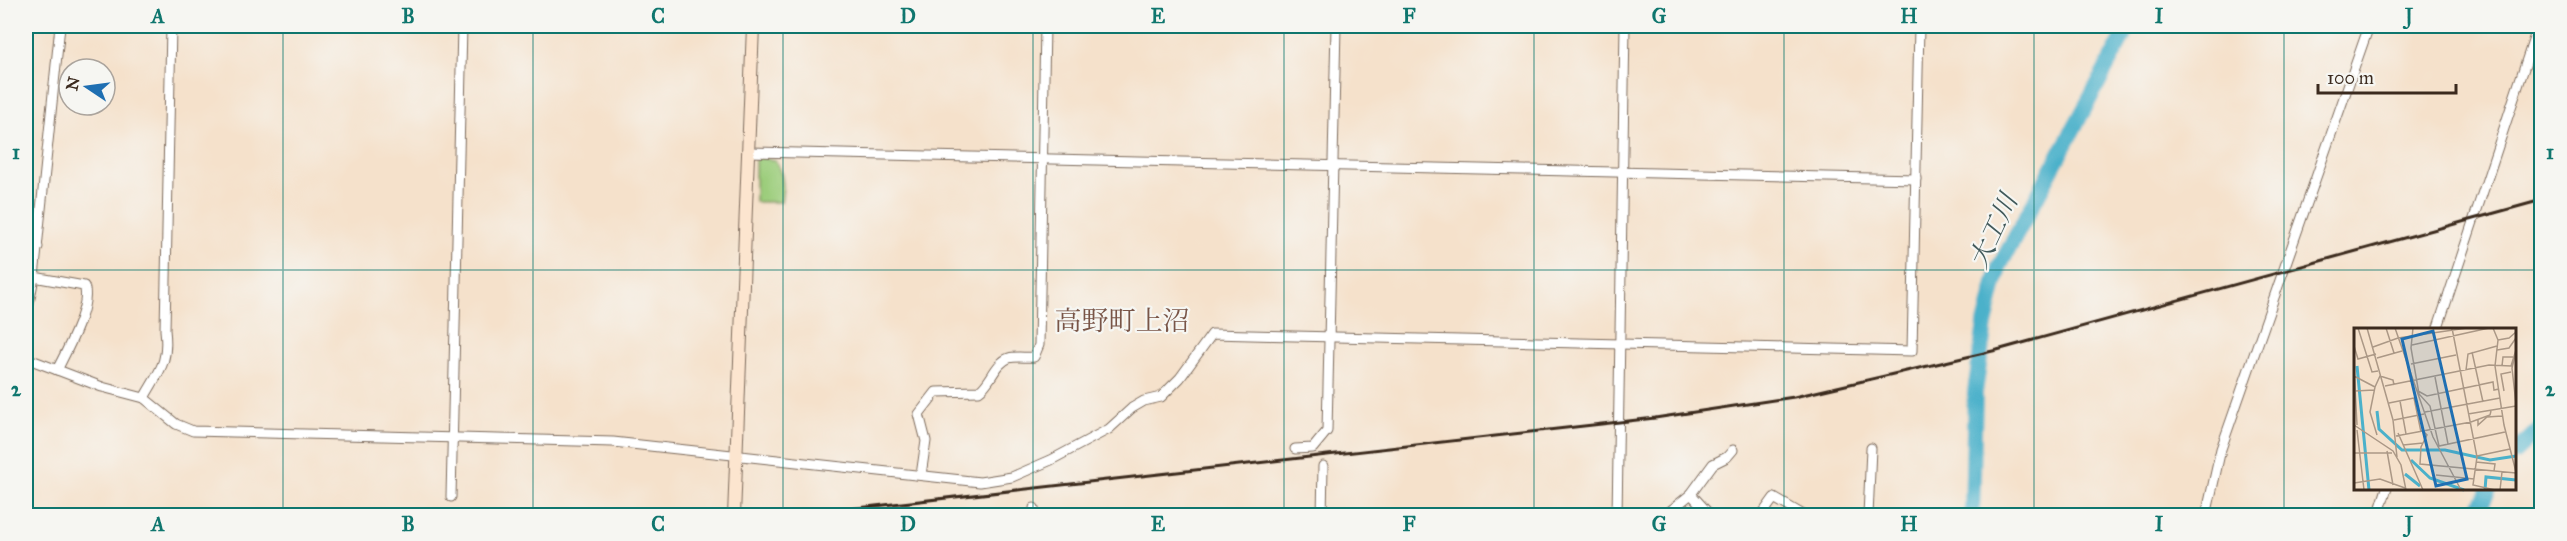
<svg xmlns="http://www.w3.org/2000/svg" width="2567" height="541" viewBox="0 0 2567 541" font-family="'IM FELL Great Primer','Noto Serif JP',serif">
	<rect width="100%" height="100%" fill="#f6f6f2"/>
	<filter id="ink" filterUnits="userSpaceOnUse"><feTurbulence type="fractalNoise" baseFrequency=".0167" numOctaves="2"/><feDisplacementMap in="SourceGraphic" scale="12" xChannelSelector="R" yChannelSelector="G"/><feConvolveMatrix kernelMatrix="1 2 1 2 8 2 1 2 1" color-interpolation-filters="sRGB"/></filter>
	<filter id="wash" filterUnits="userSpaceOnUse"><feTurbulence type="fractalNoise" baseFrequency=".008" numOctaves="4" result="noise"/><feDisplacementMap in="SourceGraphic" scale="24" xChannelSelector="R" yChannelSelector="G"/><feGaussianBlur stdDeviation="1.35" result="paint"/><feColorMatrix in="noise" values="0 0 0 0 0 0 0 0 0 0 0 0 0 0 0 0 0 1.4 0 .05"/><feComposite in="paint" operator="in"/></filter>
	<g filter="url(#wash)">
		<rect width="100%" height="100%" fill="#f5e1cb"/>
		<path fill="#9ccd7c" stroke="#6c7c4d" stroke-width="1.5" d="M755,157L775,160C784,175 784,186 781,202H755Z"/>
		<g fill="none" stroke-linecap="round" stroke-linejoin="round">
			<g stroke="#4bb1ca" stroke-width="16">
				<path d="M2514,453L2542,427"/>
				<path d="M1972,516L1975,392L1985,324L1999,267L2129,26"/>
				<path d="M2475,516L2490,488"/>
			</g>
		</g>
	</g>
	<g filter="url(#ink)">
		<g fill="none" stroke-linecap="round" stroke-linejoin="round">
			<defs>
				<g id="street">
					<path d="M750,152L1916,179"/>
					<path d="M26,242L38,247"/>
					<path d="M34,277L84,286C92,305 66,352 57,370"/>
					<path d="M26,319L34,277L60,26"/>
					<path d="M2437,330L2538,26"/>
					<path d="M26,358L102,387L144,398L176,424L193,431L613,442L980,482L1012,477L1051,460L1109,429L1132,408L1144,401L1161,397L1180,378L1212,334L1912,351L1919,26"/>
					<path d="M144,398C159,371 169,363 165,330L171,26"/>
					<path d="M1295,449L1313,448L1327,431L1336,26"/>
					<path d="M921,475L926,441L919,414L936,392L979,391C991,383 995,363 1009,358C1016,356 1027,358 1034,357L1039,345L1045,26"/>
					<path d="M1691,494L1713,464L1727,457L1733,450"/>
					<path d="M451,497L462,26"/>
					<path d="M2381,507L2387,488"/>
					<path d="M1034,516V508"/>
					<path d="M1322,516L1323,466"/>
					<path d="M1617,516L1625,26"/>
					<path d="M1664,516L1691,494L1711,516"/>
					<path d="M1761,516L1774,498L1805,516"/>
					<path d="M1868,516L1871,448"/>
					<path d="M2206,516L2221,449L2369,26"/>
				</g>
				<path id="secondary" d="M734,516L753,26"/>
			</defs>
			<use href="#street" stroke="#7c6a5b" stroke-width="11"/>
			<use href="#secondary" stroke="#7c6a5b" stroke-width="14"/>
			<use href="#street" stroke="#fff" stroke-width="9"/>
			<use href="#secondary" stroke="#fce5cf" stroke-width="12"/>
			<path stroke="#3b2a1e" stroke-width="3" d="M787,516L1655,418L1794,397L1997,350L2542,200"/>
		</g>
	</g>
	<path fill="none" stroke="#0f766e" stroke-width="1.5" stroke-opacity="0.55" d="M283,26V516M533,26V516M783,26V516M1033,26V516M1284,26V516M1534,26V516M1784,26V516M2034,26V516M2284,26V516M26,270H2542"/>
	<g text-anchor="middle" dominant-baseline="central" stroke-width="4.5" stroke-linejoin="round" paint-order="stroke">
		<g font-size="26" font-style="italic" fill="#41595a" stroke="#f6f6f2">
			<text transform="translate(1993 231) rotate(-65)">大工川</text>
		</g>
		<g font-size="27" fill="#795547" stroke="#f6f6f2">
			<text x="1122" y="320">高野町上沼</text>
		</g>
	</g>
	<g transform="translate(2354 328)">
		<rect width="162" height="162" fill="#f5e1cb"/>
		<path fill="none" stroke="#4bb1ca" stroke-width="3" d="M3,38L15,162M23,83L25,101L48,122H91L136,132L162,128M57,132L76,150L110,162M51,146L66,158M131,162L132,149L162,152"/>
		<path fill="none" stroke="#ab9886" stroke-width="1.5" d="M4,0L18,44L24,43M13,0L39,92L43,129M32,0L40,25M41,0L79,109L107,162M59,0L57,20L65,66L76,78L85,118L151,104M98,0L123,129L119,157L141,162M139,0L144,12L141,38L150,97L162,144M144,12L155,10L162,4M58,17L135,0M0,18L4,31L22,26M19,19L44,10L113,0M143,22L155,20L162,10M162,23L158,40L162,76M118,24L129,74M23,30L48,23M57,36L102,27M148,38L149,29H159M0,40L3,97M112,42L114,26L143,18M0,48L21,59M81,49L94,116M31,58L135,37L157,38L162,22M1,63L20,62M64,63L73,68L139,54L140,62L145,61M150,63L147,46L157,44M60,70L67,104M46,73L52,106M35,75L60,70M71,84L146,70M114,86L162,78M124,91V97L133,89L148,88M40,92L70,86M0,97L39,123L47,137L52,162M3,102L10,162M70,104L73,107L67,119L66,136L162,145M44,105L69,162M23,107L16,84L21,59L26,48L39,52L40,57M42,108L117,94L136,87L137,83M49,117L69,115M33,123L39,157M0,125H38M123,128L156,121M122,134L141,136L140,143M82,147L120,151M0,155L26,151L51,160M146,162L148,144"/>
		<path fill="#1f6fb2" fill-opacity="0.15" stroke="#1f6fb2" stroke-width="3" d="M79,3L113,151L82,158L48,11Z"/>
		<rect width="162" height="162" fill="none" stroke="#3b2a1e" stroke-width="3"/>
	</g>
	<rect width="2567" height="541" fill="none" stroke="#f6f6f2" stroke-width="66"/>
	<g transform="translate(87 87) rotate(283)"><circle r="28" fill="#f6f6f2" stroke="#aba49d" stroke-width="1.5"/>
	<path d="M0-4.5L10 22L0 15L-10 22Z" fill="#1f6fb2"/>
	<text y="-9" font-size="16" font-weight="bold" text-anchor="middle" fill="#3b2a1e">N</text>
	</g>
	<path d="M2318 84v9h138v-9" fill="none" stroke="#3b2a1e" stroke-width="3"/>
	<text x="2327" y="84" font-size="18" fill="#3b2a1e" stroke="#f6f6f2" stroke-width="4.5" paint-order="stroke">100 m</text>
	<rect x="33" y="33" width="2501" height="475" fill="none" stroke="#0f766e" stroke-width="2"/>
	<g font-size="20" text-anchor="middle" font-weight="bold" fill="#0f766e">
		<text x="158" y="23">A</text>
		<text x="408" y="23">B</text>
		<text x="658" y="23">C</text>
		<text x="908" y="23">D</text>
		<text x="1158" y="23">E</text>
		<text x="1409" y="23">F</text>
		<text x="1659" y="23">G</text>
		<text x="1909" y="23">H</text>
		<text x="2159" y="23">I</text>
		<text x="2409" y="23">J</text>
		<text x="16" y="159">1</text>
		<text x="2550" y="159">1</text>
		<text x="16" y="396">2</text>
		<text x="2550" y="396">2</text>
		<text x="158" y="531">A</text>
		<text x="408" y="531">B</text>
		<text x="658" y="531">C</text>
		<text x="908" y="531">D</text>
		<text x="1158" y="531">E</text>
		<text x="1409" y="531">F</text>
		<text x="1659" y="531">G</text>
		<text x="1909" y="531">H</text>
		<text x="2159" y="531">I</text>
		<text x="2409" y="531">J</text>
	</g>
</svg>
